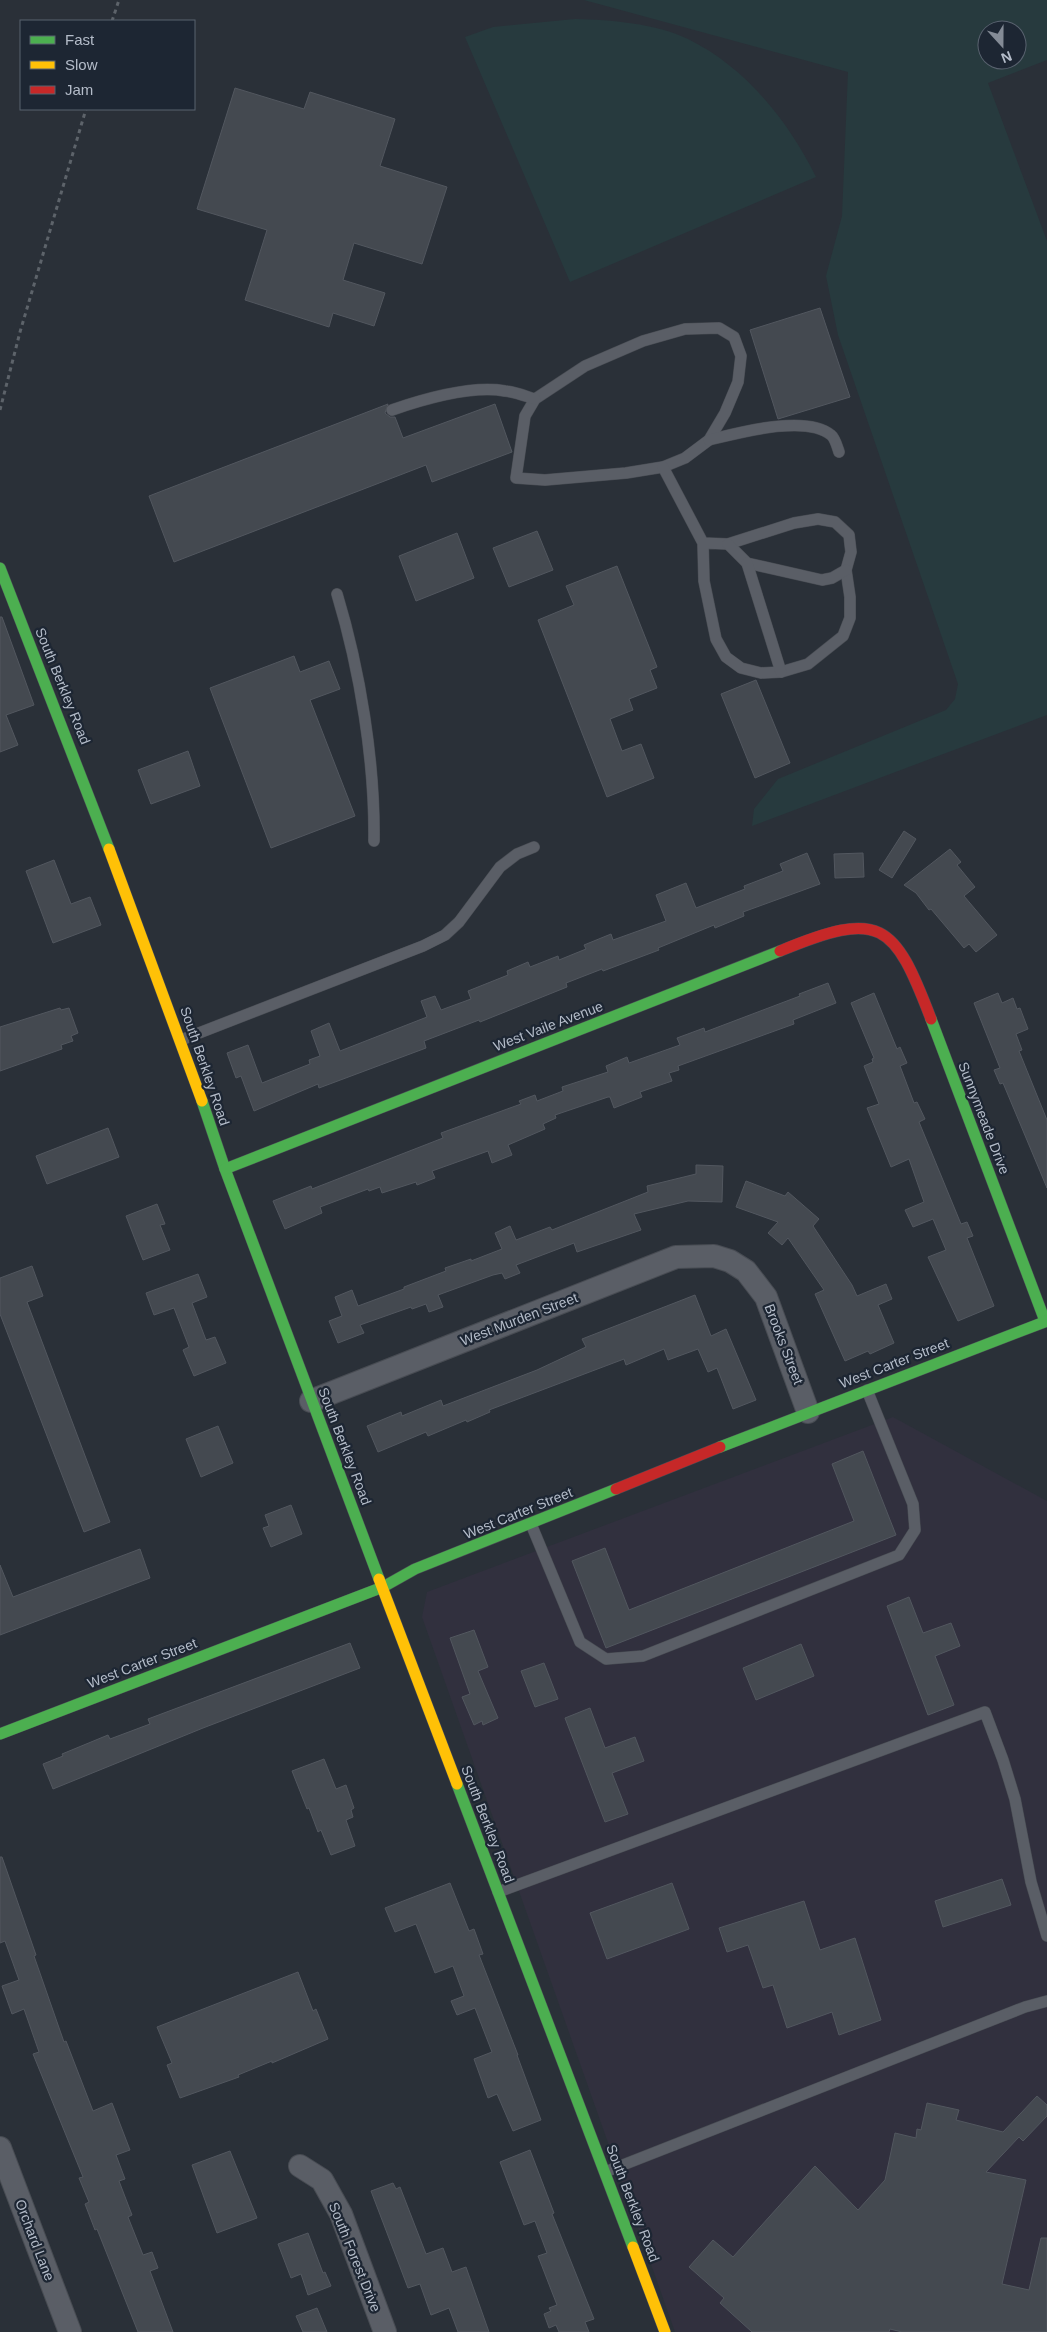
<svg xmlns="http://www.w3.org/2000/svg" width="1047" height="2332" viewBox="0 0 1047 2332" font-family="Arial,sans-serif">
	<rect width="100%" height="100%" fill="#2a3038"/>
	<path fill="#31303e" d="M893,1417L1047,1501V2332H675L422,1617L427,1592Z"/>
	<g fill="#273a3e" fill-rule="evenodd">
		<path d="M584,0H1047V60L988,83L1047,241V715L752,826L754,809L778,779L946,710L955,699L958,684L838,335L826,276L842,216L848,72ZM987,30H1017V60H987Z"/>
		<path d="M575,19C611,20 654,23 688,39C745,67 788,120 816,177L570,282L465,37L493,27Z"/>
	</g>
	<g fill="#444950" stroke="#52575f">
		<path d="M235,88L304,109L310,92L395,119L380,166L447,187L422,264L354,243L343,280L385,293L374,326L333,313L329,327L245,300L267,230L197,209Z"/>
		<path d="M820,308L850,397L778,419L750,330Z"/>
		<path d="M388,404L385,413L390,417H395L403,438L495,404L512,452L432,482L426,465L174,562L149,496Z"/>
		<path d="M537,531L553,570L509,587L493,548Z"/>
		<path d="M457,533L474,578L416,601L399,556Z"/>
		<path d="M617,566L657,667L650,670L657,688L629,699L633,710L610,719L622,751L641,744L654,778L607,797L538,620L574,605L566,586Z"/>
		<path d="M0,617H2L34,705L6,715L18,745L0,752Z"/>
		<path d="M294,656L300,672L329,661L340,689L310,700L355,816L271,848L210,688Z"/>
		<path d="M756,680L790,763L755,778L721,694Z"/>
		<path d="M188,751L200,786L151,804L138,770Z"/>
		<path d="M904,831L916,839L892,878L879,870Z"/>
		<path d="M950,849L961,862L957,865L975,887L964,896L997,935L976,952L969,944L964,948L931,909L929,910L916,893L904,885Z"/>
		<path d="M807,853L820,884L743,912L744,916L715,928L714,925L658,948L659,950L603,971L602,969L566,983L567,987L480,1022L479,1020L424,1041L426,1048L319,1088L318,1084L254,1111L241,1076L236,1078L227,1053L248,1045L262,1083L310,1064L309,1060L320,1056L311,1031L329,1023L340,1051L427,1017L421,1001L435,996L441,1010L471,999L468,991L508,975L507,971L528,962L530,967L558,956L559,960L586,949L584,945L611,934L613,940L666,921L656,895L686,883L696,908L745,889L744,886L783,871L780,864Z"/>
		<path d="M863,853L864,877L835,878L834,854Z"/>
		<path d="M54,860L71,904L90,897L101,925L53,943L26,871Z"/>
		<path d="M828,983L836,1003L793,1020L794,1024L678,1066L679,1070L669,1073L672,1081L640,1092L642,1097L614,1108L610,1097H608L555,1115L556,1118L543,1124L545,1129L508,1145L512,1155L492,1163L488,1151L432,1171L435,1178L417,1185L416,1182L382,1193L380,1187L369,1191L368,1189L320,1207L322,1213L285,1229L273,1201L311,1186L312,1189L443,1138L441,1133L521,1104L519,1101L535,1095L537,1101L563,1091L562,1087L608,1072L606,1066L627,1057L629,1063L680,1045L677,1038L704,1028L705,1032L800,996L799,994Z"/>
		<path d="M874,993L897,1049L900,1047L907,1063L900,1066L914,1103L917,1102L925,1119L919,1122L961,1224L967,1222L973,1236L967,1238L994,1306L958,1321L928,1257L946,1250L933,1219L913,1227L905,1210L924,1202L909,1159L891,1167L867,1108L879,1104L864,1066L873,1062L872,1059L874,1058L851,1003Z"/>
		<path d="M998,993L1002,1003L1013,998L1017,1009L1020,1008L1028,1029L1016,1034L1022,1050L1019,1051L1047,1120V1188L1003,1083L1000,1084L994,1070L1000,1068L974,1003Z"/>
		<path d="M60,1008L61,1010L69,1008L78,1033L71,1036L73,1041L61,1045L62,1049L0,1071V1027Z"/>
		<path d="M108,1128L119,1157L47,1184L36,1156Z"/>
		<path d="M696,1165L723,1166L722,1202L688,1201L634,1214L641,1230L577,1252L574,1243L516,1265L520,1273L505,1279L502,1273L493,1275L438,1295L443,1307L429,1312L426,1304L412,1309L411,1307L360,1325L364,1333L338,1343L329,1321L342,1316L335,1297L352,1290L358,1306L404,1289V1287L446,1271L445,1268L471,1259V1261L502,1249L495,1233L510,1226L516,1240L550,1227L552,1230L648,1192L647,1186L696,1174Z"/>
		<path d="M746,1181L785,1196L788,1192L819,1219L813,1226L852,1285L857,1296L886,1284L892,1299L878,1305L894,1343L870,1354L868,1351L845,1361L815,1294L824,1290L788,1238L782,1245L768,1233L778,1222L736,1207Z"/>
		<path d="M157,1204L165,1224L160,1225L170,1250L143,1260L126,1216Z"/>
		<path d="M32,1266L43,1296L27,1302L110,1522L84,1532L0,1314V1278Z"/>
		<path d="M198,1274L207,1297L192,1303L206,1340L215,1337L226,1363L194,1376L183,1350L189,1347L174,1308L154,1315L146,1293Z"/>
		<path d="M695,1295L711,1336L726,1329L756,1400L733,1409L717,1368L708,1372L698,1349L668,1360L664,1349L626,1365L624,1359L489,1410L490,1412L467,1422L466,1420L428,1436L426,1432L378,1452L367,1426L401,1412L402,1416L441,1400L443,1406L537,1370L586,1347L582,1339Z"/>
		<path d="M218,1426L233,1463L201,1477L186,1439Z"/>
		<path d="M863,1451L896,1535L606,1648L572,1561L605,1548L629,1610L854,1521L832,1464Z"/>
		<path d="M291,1505L302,1534L271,1547L263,1528L269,1526L265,1515Z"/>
		<path d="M140,1549L150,1578L0,1635V1565L13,1597Z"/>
		<path d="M909,1597L923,1633L951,1623L960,1646L935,1656L954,1705L928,1715L887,1606Z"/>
		<path d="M474,1630L488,1667L478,1671L498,1718L483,1725L482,1721L474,1725L462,1697L470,1694L450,1638Z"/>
		<path d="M350,1643L360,1668L203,1728L53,1789L43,1764L63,1756L62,1754L108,1735L110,1739L150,1724L148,1719Z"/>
		<path d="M801,1644L814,1676L756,1700L743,1668Z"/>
		<path d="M544,1663L558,1699L535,1707L521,1671Z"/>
		<path d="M590,1708L605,1748L635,1737L644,1761L612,1773L628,1814L605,1822L565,1718Z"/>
		<path d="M324,1759L336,1789L346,1785L354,1808L351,1810L353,1817L346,1820L355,1846L331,1855L321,1830L318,1832L309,1808L307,1809L292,1771Z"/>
		<path d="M0,1857H2L36,1955L34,1956L64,2042L66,2041L93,2111L112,2103L130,2150L116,2155L125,2179L119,2181L132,2215L128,2217L143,2255L152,2252L158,2268L150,2271L173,2332H138L97,2229L95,2230L85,2204L89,2202L79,2178L83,2177L33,2054L39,2052L24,2009L12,2014L2,1986L19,1980L5,1941L0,1943Z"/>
		<path d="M1002,1879L1011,1905L943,1927L935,1901Z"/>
		<path d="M450,1883L469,1931L474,1929L483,1954L479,1955L518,2055H517L541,2120L513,2131L497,2094L488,2098L474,2059L492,2052L475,2008L457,2015L451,2001L464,1996L453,1966L435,1973L416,1924L395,1932L385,1908Z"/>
		<path d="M672,1883L689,1929L607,1959L590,1913Z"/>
		<path d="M804,1901L820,1950L855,1938L881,2020L839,2035L832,2012L787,2028L773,1985L763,1988L748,1945L727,1952L719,1928Z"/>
		<path d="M298,1972L313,2011L316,2009L328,2039L272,2063V2061L238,2075L239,2077L180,2098L167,2065L172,2063L157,2027Z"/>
		<path d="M1037,2096L1047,2105V2116L1023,2141L1019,2137L986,2172L1026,2180L1002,2284L1029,2290L1041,2238H1047V2332H902L890,2329L889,2332H752L720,2303L724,2298L689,2267L713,2240L733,2257L815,2166L858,2210L885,2180L895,2133L916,2138L917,2129L921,2130L927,2103L959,2110L956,2120L1003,2132Z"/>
		<path d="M530,2150L554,2213L552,2214L594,2319L585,2322L589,2332H559L556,2325L549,2328L544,2314L551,2311L549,2308L557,2305L538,2256L547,2253L535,2221L524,2225L500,2162Z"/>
		<path d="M230,2151L257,2218L217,2233L192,2165Z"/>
		<path d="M393,2183L396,2189L400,2187L426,2254L443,2248L452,2272L466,2267L489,2332H458L449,2308L431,2315L420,2284L408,2288L371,2191Z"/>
		<path d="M308,2233L323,2273L325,2272L331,2286L308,2295L301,2274L291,2278L278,2244Z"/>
		<path d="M317,2308L327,2332H303L296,2316Z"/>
	</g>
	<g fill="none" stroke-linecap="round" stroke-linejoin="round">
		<defs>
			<g id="lane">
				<path d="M719,328L734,337L741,356L738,382L725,413L709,440L685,458L663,467L626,473L545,480L516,478L525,416L535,399L585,366L643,341L685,329Z"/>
				<path d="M392,410C424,399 471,385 505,391C515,392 525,396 535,399"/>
				<path d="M709,440C738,433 806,414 831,435C835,438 837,446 839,452"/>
				<path d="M663,467L703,543L704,581L716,639L726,657L741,668L761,673L781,672L808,664L843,636L850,618V597L846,570L851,552L849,535L835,522L818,519L794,523L728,544L703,543"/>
				<path d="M728,544L747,563L822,580L832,578L846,570"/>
				<path d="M747,563L781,672"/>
				<path d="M337,594C360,670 375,762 374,841"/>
				<path d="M181,1040L423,946L445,935L459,922L500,867L517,854L534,847"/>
				<path d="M531,1524L580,1642L606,1659L643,1656L899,1555L915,1530L913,1504L867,1390"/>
				<path d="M498,1892L985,1712L1003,1760L1015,1799L1031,1882L1047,1936"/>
				<path d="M605,2172L1025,2007L1047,2001"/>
			</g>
			<g id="street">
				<path d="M311,1401L676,1257L714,1256L730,1261L746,1271L766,1297L808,1412"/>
				<path d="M0,2148L70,2332"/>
				<path d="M300,2166L322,2180L341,2214L385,2332"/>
			</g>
			<g id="fast">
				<path d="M0,568L109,849"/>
				<path d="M931,1019L1045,1321"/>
				<path d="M202,1101L225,1169L379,1579"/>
				<path d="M225,1169L780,951"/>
				<path d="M720,1447L1047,1321"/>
				<path d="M0,1734L383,1587L415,1569L616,1489"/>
				<path d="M457,1784L633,2247"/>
			</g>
			<g id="slow">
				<path d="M109,849L202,1101"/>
				<path d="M379,1579L457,1784"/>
				<path d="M633,2247L665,2332"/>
			</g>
			<g id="jam">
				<path d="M780,951C881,909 894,922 931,1019"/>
				<path d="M616,1489L720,1447"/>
			</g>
		</defs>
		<use href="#lane" stroke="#484c53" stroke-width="12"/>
		<use href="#street" stroke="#484c53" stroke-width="24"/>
		<use href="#fast" stroke="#484c53" stroke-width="12"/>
		<use href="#slow" stroke="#484c53" stroke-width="12"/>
		<use href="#jam" stroke="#484c53" stroke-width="12"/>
		<g stroke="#5d636a" stroke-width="3" stroke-dasharray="4 4" stroke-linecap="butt">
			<path d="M112,21L119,0"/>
			<path d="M0,410L20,332L86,109"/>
		</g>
		<use href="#lane" stroke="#5a5e66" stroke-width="11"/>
		<use href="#street" stroke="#5a5e66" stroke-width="22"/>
		<use href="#fast" stroke="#4caf50" stroke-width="11"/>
		<use href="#slow" stroke="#ffc107" stroke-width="11"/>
		<use href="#jam" stroke="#c62828" stroke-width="11"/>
	</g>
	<g text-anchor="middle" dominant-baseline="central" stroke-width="4.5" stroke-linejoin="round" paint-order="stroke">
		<g font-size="14" fill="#b4bcc9" stroke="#1d2633">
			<text transform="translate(63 686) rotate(68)">South Berkley Road</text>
			<text transform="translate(548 1026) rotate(-21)">West Vaile Avenue</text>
			<text transform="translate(205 1066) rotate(71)">South Berkley Road</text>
			<text transform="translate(984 1118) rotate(69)">Sunnymeade Drive</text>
			<text transform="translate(519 1319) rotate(-21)">West Murden Street</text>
			<text transform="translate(784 1344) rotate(69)">Brooks Street</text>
			<text transform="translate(894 1363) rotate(-21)">West Carter Street</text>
			<text transform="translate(345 1446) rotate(69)">South Berkley Road</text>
			<text transform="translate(518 1513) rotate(-22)">West Carter Street</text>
			<text transform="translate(142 1663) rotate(-21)">West Carter Street</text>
			<text transform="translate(488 1824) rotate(69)">South Berkley Road</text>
			<text transform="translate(633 2203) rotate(69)">South Berkley Road</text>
			<text transform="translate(35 2240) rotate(69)">Orchard Lane</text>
			<text transform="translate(355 2257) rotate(68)">South Forest Drive</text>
		</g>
	</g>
	<rect x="20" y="20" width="175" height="90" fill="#1d2633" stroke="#59626f"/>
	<rect x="30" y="36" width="25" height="8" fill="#4caf50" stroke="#59626f"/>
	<text x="65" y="45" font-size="15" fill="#b4bcc9">Fast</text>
	<rect x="30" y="61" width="25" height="8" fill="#ffc107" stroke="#59626f"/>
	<text x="65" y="70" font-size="15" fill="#b4bcc9">Slow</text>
	<rect x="30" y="86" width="25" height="8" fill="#c62828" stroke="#59626f"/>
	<text x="65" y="95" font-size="15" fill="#b4bcc9">Jam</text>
	<g transform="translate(1002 45) rotate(159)"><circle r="24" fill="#1d2633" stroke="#59626f"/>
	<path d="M0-4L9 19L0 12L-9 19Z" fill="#848b96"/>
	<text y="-8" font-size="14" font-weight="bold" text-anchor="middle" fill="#b4bcc9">N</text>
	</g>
</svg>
